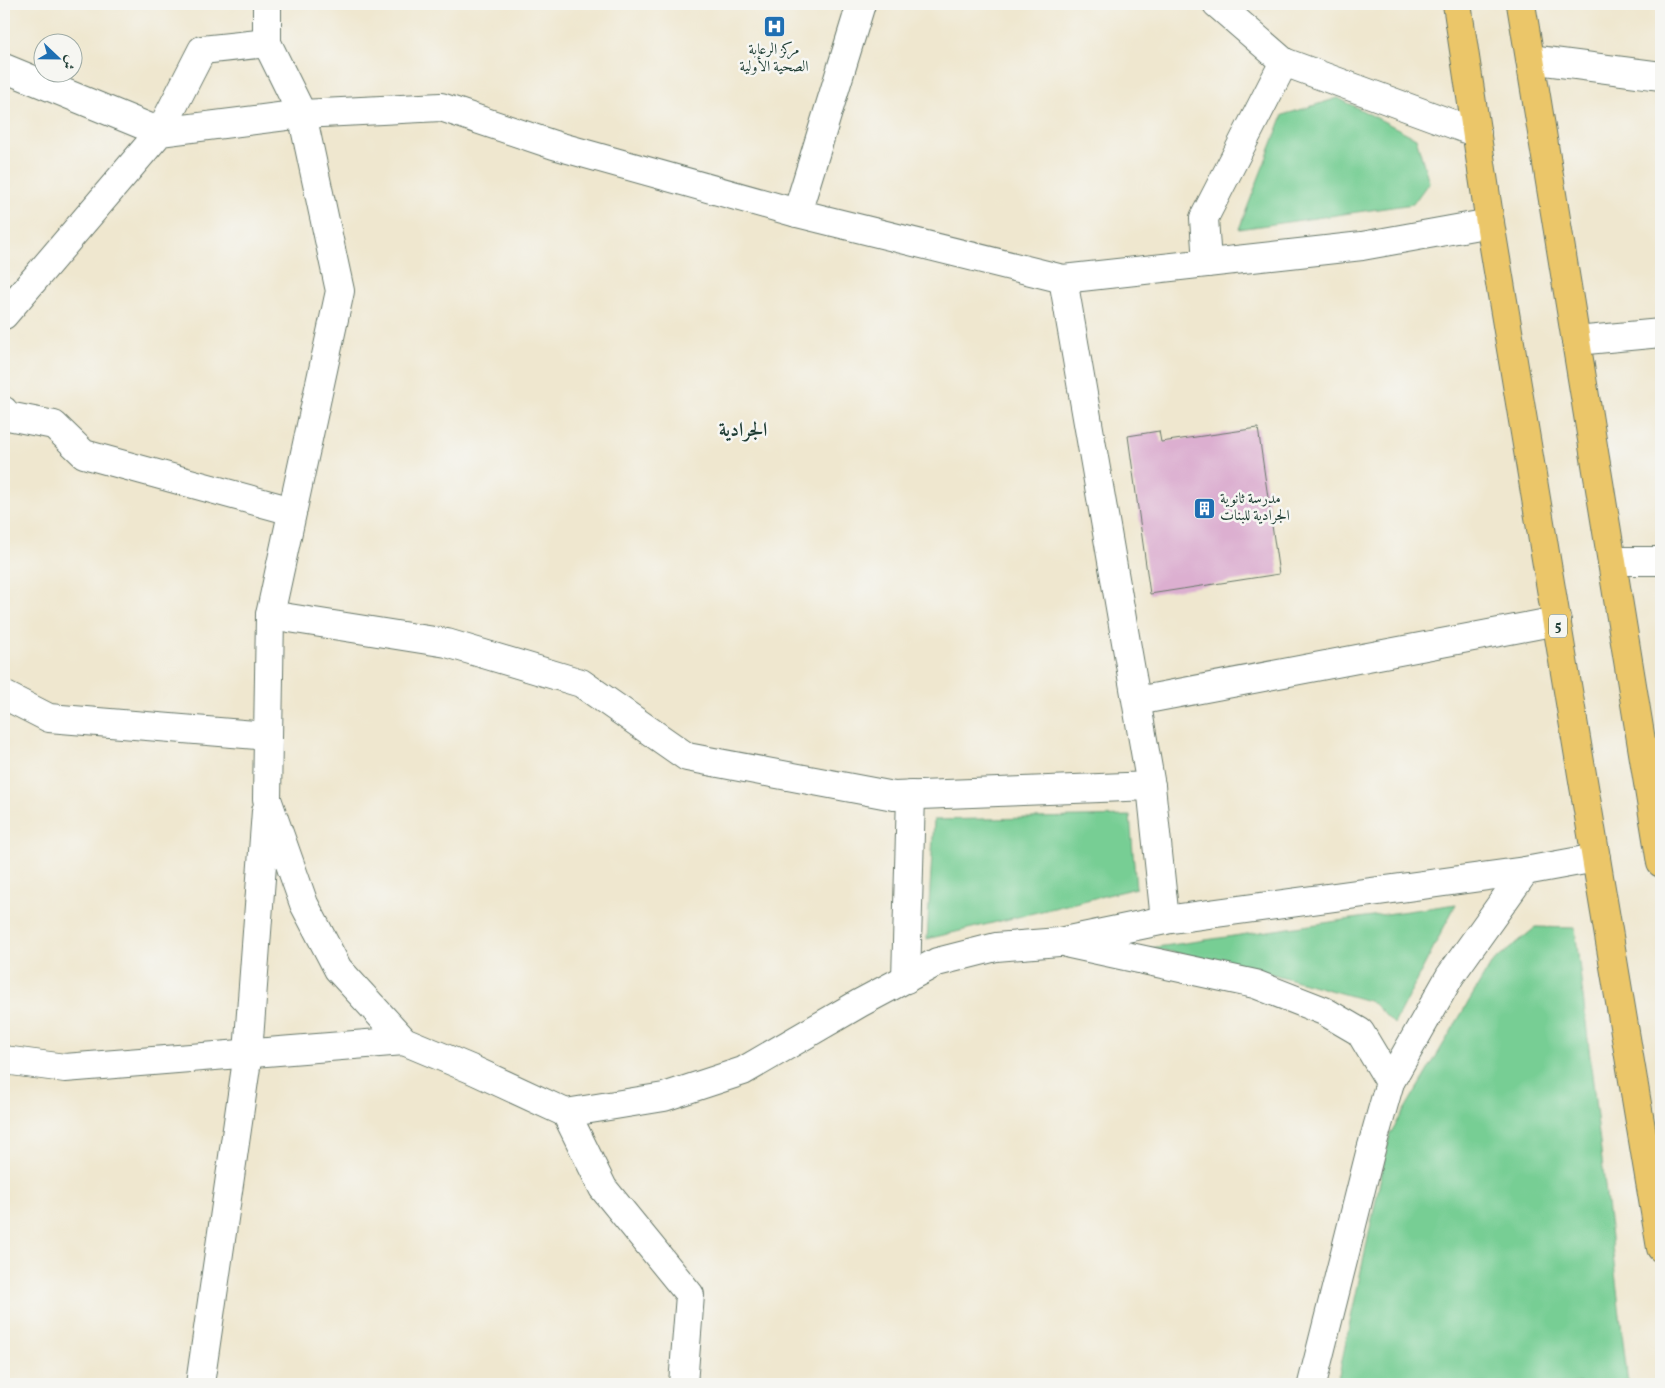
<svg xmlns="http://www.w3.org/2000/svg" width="1665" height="1388" viewBox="0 0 1665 1388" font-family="Vollkorn,Amiri,serif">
	<rect width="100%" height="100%" fill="#f6f6f2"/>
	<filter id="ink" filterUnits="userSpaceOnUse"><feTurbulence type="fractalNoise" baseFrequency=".02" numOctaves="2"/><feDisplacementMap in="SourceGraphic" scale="10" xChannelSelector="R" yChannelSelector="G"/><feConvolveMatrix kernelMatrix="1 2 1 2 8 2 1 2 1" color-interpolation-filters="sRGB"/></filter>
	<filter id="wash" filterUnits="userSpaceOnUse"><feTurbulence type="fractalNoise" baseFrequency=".0096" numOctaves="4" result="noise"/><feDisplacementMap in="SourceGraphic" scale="20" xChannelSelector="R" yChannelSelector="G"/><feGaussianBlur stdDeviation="1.12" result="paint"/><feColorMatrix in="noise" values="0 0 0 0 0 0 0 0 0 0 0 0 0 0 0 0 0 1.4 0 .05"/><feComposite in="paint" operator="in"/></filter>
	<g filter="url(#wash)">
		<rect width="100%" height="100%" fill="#efe7cf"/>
		<g fill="#77ce94" stroke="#4b8664">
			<path d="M1338,98L1416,138L1429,182L1413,204L1239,229L1283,115Z"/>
			<path d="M1130,816L1136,888L927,939L934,820Z"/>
			<path d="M1456,904L1394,1024L1372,1002L1237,964L1150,948Z"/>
			<path d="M1536,927L1575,928L1628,1384H1337L1390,1134L1491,964Z"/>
		</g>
		<g id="blocks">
			<path fill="#dcafd0" d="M1258,428L1279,574L1150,594L1128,436L1159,431L1161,442Z"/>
		</g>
	</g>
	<g filter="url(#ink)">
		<use href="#blocks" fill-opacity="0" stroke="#68786a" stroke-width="1"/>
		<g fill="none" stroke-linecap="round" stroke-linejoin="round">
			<defs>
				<g id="minor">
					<path d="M267,4V43L302,114L340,291L270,615L267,799L304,904L338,969L404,1041L471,1069L566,1113L664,1097L743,1071L860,1003L937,962L996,947L1059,942L1165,920L1525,871L1596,858"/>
					<path d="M1217,4L1284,62L1477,133"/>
					<path d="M1530,59L1661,76"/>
					<path d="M4,68L160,132L202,50L267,43"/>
					<path d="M797,213L861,4"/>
					<path d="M1207,263L1204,218L1284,62"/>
					<path d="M1063,279L1151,786L1165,920"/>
					<path d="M4,315L160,132L302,114L441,107L554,145L797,213L1063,279L1362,246L1490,223"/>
					<path d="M1576,341L1661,333"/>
					<path d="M4,411L8,416L54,425L84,454L292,511"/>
					<path d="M1612,561H1661"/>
					<path d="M270,615L447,643L581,683L687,757L894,796L1151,786"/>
					<path d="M4,695L49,718L268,736"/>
					<path d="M1137,701L1557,621"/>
					<path d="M1070,944L1255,984L1324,1011L1360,1032L1390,1082"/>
					<path d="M906,979L911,795"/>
					<path d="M4,1060L65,1068L404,1041"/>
					<path d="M566,1113L603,1188L690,1295L683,1384"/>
					<path d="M200,1384L248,1053L266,811"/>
					<path d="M1312,1384L1370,1153L1390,1082L1450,976L1525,871"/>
				</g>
				<g id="trunk">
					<path d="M1457,4L1490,223L1661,1248"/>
					<path d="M1521,4L1661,863"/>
				</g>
			</defs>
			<use href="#minor" stroke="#68786a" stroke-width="30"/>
			<use href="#trunk" stroke="#68786a" stroke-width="30"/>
			<use href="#minor" stroke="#fff" stroke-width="28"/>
			<use href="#trunk" stroke="#ebc669" stroke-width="28"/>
		</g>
	</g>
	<defs>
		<symbol id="hospital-square" viewBox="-11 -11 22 22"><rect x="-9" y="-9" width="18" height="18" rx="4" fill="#1f6fb2" stroke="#f6f6f2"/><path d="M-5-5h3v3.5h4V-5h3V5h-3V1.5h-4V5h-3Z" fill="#fff"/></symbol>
		<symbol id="building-square" viewBox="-11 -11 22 22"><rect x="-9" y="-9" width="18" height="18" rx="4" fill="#1f6fb2" stroke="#f6f6f2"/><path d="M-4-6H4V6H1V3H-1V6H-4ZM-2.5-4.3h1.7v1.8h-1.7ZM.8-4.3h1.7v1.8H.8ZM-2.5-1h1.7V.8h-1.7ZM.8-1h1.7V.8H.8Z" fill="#fff"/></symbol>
	</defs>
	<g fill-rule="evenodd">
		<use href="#hospital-square" x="762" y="14" width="25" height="25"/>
		<use href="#building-square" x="1192" y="496" width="25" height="25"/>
	</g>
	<g text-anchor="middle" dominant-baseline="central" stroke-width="5" stroke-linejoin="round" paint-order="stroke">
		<rect fill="#f6f6f2" stroke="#60746d" stroke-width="1" x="1549" y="614.5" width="18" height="23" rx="4"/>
		<g font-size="14" font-weight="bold" fill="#1f3d34">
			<text x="1558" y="626">5</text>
		</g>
		<g font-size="15" fill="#1f3d34" stroke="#f6f6f2">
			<text x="774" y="50">مركز الرعاية<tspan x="774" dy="17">الصحية الأولية</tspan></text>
			<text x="1220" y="499" text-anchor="start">مدرسة ثانوية<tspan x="1220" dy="17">الجرادية للبنات</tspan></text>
		</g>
		<g font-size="20" font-weight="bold" fill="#1f3d34" stroke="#f6f6f2">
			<text x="743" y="431">الجرادية</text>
		</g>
	</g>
	<rect width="1665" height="1388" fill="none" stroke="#f6f6f2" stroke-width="20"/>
	<g transform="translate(58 58) rotate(112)"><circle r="24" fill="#f6f6f2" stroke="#a0aca6"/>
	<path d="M0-4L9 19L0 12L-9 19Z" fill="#1f6fb2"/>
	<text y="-8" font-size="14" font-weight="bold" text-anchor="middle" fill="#1f3d34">ش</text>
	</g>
</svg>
